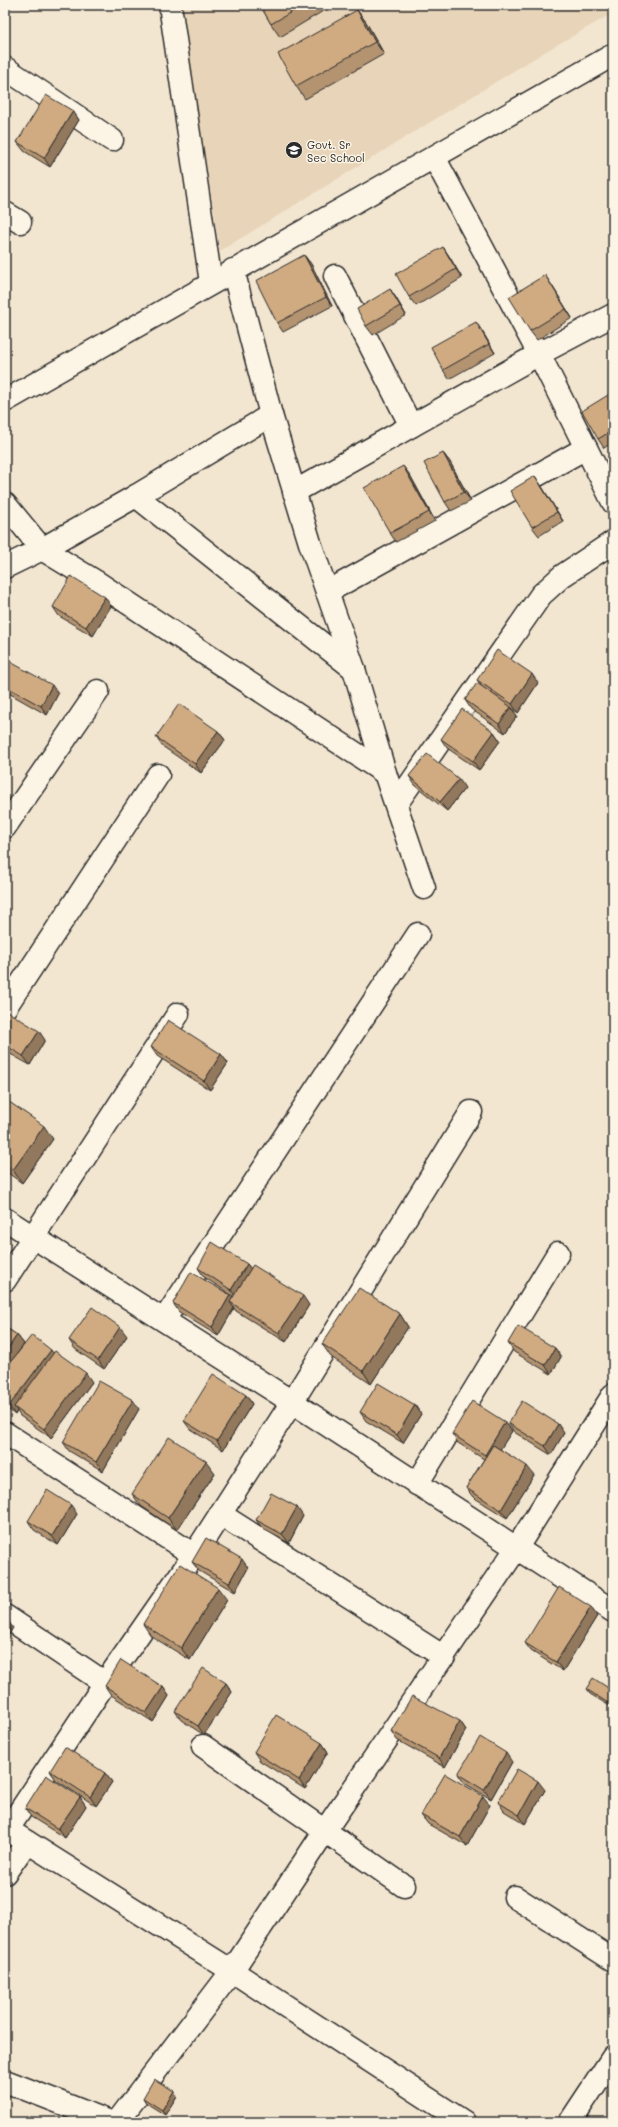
<svg xmlns="http://www.w3.org/2000/svg" width="618" height="2127" viewBox="0 0 618 2127" font-family="Mali,sans-serif">
	<rect width="100%" height="100%" fill="#f3e6d1"/>
	<filter id="ink" filterUnits="userSpaceOnUse"><feTurbulence type="fractalNoise" baseFrequency=".025" numOctaves="2"/><feDisplacementMap in="SourceGraphic" scale="8" xChannelSelector="R" yChannelSelector="G"/><feConvolveMatrix kernelMatrix="1 2 1 2 8 2 1 2 1" color-interpolation-filters="sRGB"/></filter>
	<g filter="url(#ink)">
		<path fill="#e8d4b9" d="M181,5H613V13L548,50L220,251Z"/>
		<g fill="none" stroke-linecap="round" stroke-linejoin="round">
			<defs>
				<g id="street">
					<path d="M170,5L211,283"/>
					<path d="M5,68L112,140"/>
					<path d="M435,159L539,354L613,502"/>
					<path d="M5,213L20,222"/>
					<path d="M233,270L271,415L310,543L354,669L385,773L424,888"/>
					<path d="M335,276L411,426"/>
					<path d="M294,492L539,354L613,315"/>
					<path d="M136,496L354,669"/>
					<path d="M5,504L42,549L98,583L385,773"/>
					<path d="M5,567L42,549L136,496L271,415"/>
					<path d="M327,592L586,448"/>
					<path d="M397,803L541,595L562,576L613,542"/>
					<path d="M5,827L98,691"/>
					<path d="M5,1008L158,775"/>
					<path d="M5,1219L292,1402L613,1611"/>
					<path d="M5,1280L178,1014"/>
					<path d="M164,1320L418,934"/>
					<path d="M5,1433L194,1555"/>
					<path d="M417,1484L558,1253"/>
					<path d="M220,1514L444,1657"/>
					<path d="M5,1616L105,1683"/>
					<path d="M203,1746L404,1886"/>
					<path d="M5,1828L232,1971L464,2122"/>
					<path d="M8,1829L105,1683L194,1555L292,1402L471,1112"/>
					<path d="M5,1873L27,1842"/>
					<path d="M515,1897L613,1960"/>
					<path d="M5,2081L110,2122"/>
					<path d="M117,2122L232,1971L324,1832L516,1549L613,1395"/>
					<path d="M570,2122L613,2057"/>
				</g>
				<path id="secondary" d="M5,401C207,285 411,172 613,55"/>
			</defs>
			<use href="#street" stroke="#2b2b2b" stroke-width="25"/>
			<use href="#secondary" stroke="#2b2b2b" stroke-width="25"/>
			<use href="#street" stroke="#fcf5e5" stroke-width="22"/>
			<use href="#secondary" stroke="#fcf5e5" stroke-width="22"/>
		</g>
		<g fill="#b39370" stroke="#2b2b2b">
			<path d="M260,5H333L280,37L271,24Z"/>
			<path d="M357,10L366,22L384,54L305,99L296,86Z"/>
			<path d="M73,111L79,120L50,167L24,151L17,142Z"/>
			<path d="M443,247L449,256L462,278L416,306L409,297Z"/>
			<path d="M304,255L311,264L332,306L283,332L277,323Z"/>
			<path d="M551,284L572,318L537,340L530,331Z"/>
			<path d="M390,289L396,298L406,315L373,335L366,326Z"/>
			<path d="M482,331L495,353L449,379L443,370Z"/>
			<path d="M613,392V442L604,448L598,439Z"/>
			<path d="M443,453L450,462L471,501L451,511L445,502Z"/>
			<path d="M410,475L435,521L396,542L390,533Z"/>
			<path d="M541,485L563,521L539,536L532,527Z"/>
			<path d="M111,606L93,636L59,616L53,607Z"/>
			<path d="M5,659L58,694L47,715L5,691Z"/>
			<path d="M477,680L538,683L518,713L512,708L517,716L505,733L471,709L465,700L482,687Z"/>
			<path d="M218,731L225,740L201,773L162,746L156,737Z"/>
			<path d="M494,732L500,741L479,770L447,748L441,739Z"/>
			<path d="M409,776L465,788L447,811L415,785Z"/>
			<path d="M5,1010L45,1040L30,1065L5,1051Z"/>
			<path d="M151,1047L221,1054L228,1063L210,1090L157,1056Z"/>
			<path d="M5,1099L53,1139L22,1183L5,1171Z"/>
			<path d="M247,1264L251,1269L309,1305L286,1342L236,1311L234,1308L218,1336L179,1312L173,1303L232,1298L233,1296L204,1277L198,1268Z"/>
			<path d="M400,1314L408,1327L371,1384L331,1357L322,1344Z"/>
			<path d="M5,1327L17,1335L24,1344L17,1353H54L92,1382L51,1438L20,1416L17,1411L15,1415L5,1407Z"/>
			<path d="M127,1336L104,1369L75,1349L69,1340Z"/>
			<path d="M508,1343L555,1348L561,1357L551,1374L514,1352Z"/>
			<path d="M246,1395L252,1404L223,1450L190,1429L184,1421Z"/>
			<path d="M139,1409L103,1471L69,1451L63,1442Z"/>
			<path d="M360,1412L421,1414L403,1443L366,1421Z"/>
			<path d="M505,1422L512,1431L500,1449L534,1475L507,1518L473,1497L466,1488L484,1459L458,1443L452,1434Z"/>
			<path d="M508,1423L564,1433L551,1455L514,1432Z"/>
			<path d="M215,1473L177,1530L141,1506L132,1494Z"/>
			<path d="M77,1514L58,1545L34,1530L28,1521Z"/>
			<path d="M303,1516L289,1543L263,1529L256,1520Z"/>
			<path d="M192,1562L248,1568L235,1592L199,1571Z"/>
			<path d="M227,1600L190,1660L151,1636L143,1624Z"/>
			<path d="M597,1616L563,1671L531,1651L525,1643Z"/>
			<path d="M226,1683L232,1692L204,1735L181,1720L175,1711Z"/>
			<path d="M105,1686L163,1687L169,1696L153,1722L111,1695Z"/>
			<path d="M586,1689L613,1691V1708L590,1694Z"/>
			<path d="M460,1721L466,1730L445,1767L397,1740L391,1731Z"/>
			<path d="M322,1743L328,1752L305,1789L260,1761L254,1752Z"/>
			<path d="M512,1762L491,1799L464,1783L458,1774Z"/>
			<path d="M50,1771L105,1773L112,1782L96,1806L56,1780Z"/>
			<path d="M545,1790L525,1824L504,1811L498,1802Z"/>
			<path d="M80,1797L86,1806L65,1838L31,1817L25,1808Z"/>
			<path d="M490,1805L467,1846L428,1824L421,1815Z"/>
			<path d="M177,2096L165,2115L146,2103L143,2098Z"/>
		</g>
		<g fill="#92785b" stroke="#2b2b2b">
			<path d="M357,10L366,22L384,54L375,42Z"/>
			<path d="M73,111L79,120L50,167L44,158Z"/>
			<path d="M443,247L449,256L462,278L456,269Z"/>
			<path d="M304,255L311,264L332,306L326,297Z"/>
			<path d="M545,275L551,284L572,318L566,309Z"/>
			<path d="M390,289L396,298L406,315L400,306Z"/>
			<path d="M476,322L482,331L495,353L489,344Z"/>
			<path d="M443,453L450,462L471,501L464,492Z"/>
			<path d="M403,466L410,475L435,521L429,512Z"/>
			<path d="M535,476L541,485L563,521L557,512Z"/>
			<path d="M105,597L111,606L93,636L86,627Z"/>
			<path d="M532,674L538,683L518,713L512,704Z"/>
			<path d="M52,685L58,694L47,715L41,706Z"/>
			<path d="M511,707L517,716L505,733L499,724Z"/>
			<path d="M218,731L225,740L201,773L195,764Z"/>
			<path d="M494,732L500,741L479,770L473,761Z"/>
			<path d="M459,779L465,788L447,811L440,802Z"/>
			<path d="M39,1031L45,1040L30,1065L23,1056Z"/>
			<path d="M221,1054L228,1063L210,1090L204,1081Z"/>
			<path d="M44,1126L53,1139L22,1183L13,1170Z"/>
			<path d="M247,1264L254,1273L237,1299L231,1290Z"/>
			<path d="M230,1295L237,1304L230,1302L234,1308L218,1336L212,1327Z"/>
			<path d="M303,1296L309,1305L286,1342L279,1333Z"/>
			<path d="M400,1314L408,1327L371,1384L363,1371Z"/>
			<path d="M120,1327L127,1336L104,1369L98,1360Z"/>
			<path d="M17,1335L24,1344L5,1371V1353Z"/>
			<path d="M555,1348L561,1357L551,1374L545,1365Z"/>
			<path d="M51,1350L58,1359L14,1407L17,1411L15,1415L9,1406Z"/>
			<path d="M86,1373L92,1382L51,1438L44,1429Z"/>
			<path d="M246,1395L252,1404L223,1450L217,1441Z"/>
			<path d="M133,1400L139,1409L103,1471L96,1462Z"/>
			<path d="M415,1405L421,1414L403,1443L397,1435Z"/>
			<path d="M505,1422L512,1431L491,1464L485,1455Z"/>
			<path d="M558,1424L564,1433L551,1455L545,1446Z"/>
			<path d="M206,1461L215,1473L177,1530L168,1518Z"/>
			<path d="M527,1466L534,1475L507,1518L501,1510Z"/>
			<path d="M71,1505L77,1514L58,1545L52,1536Z"/>
			<path d="M297,1507L303,1516L289,1543L282,1534Z"/>
			<path d="M242,1559L248,1568L235,1592L229,1583Z"/>
			<path d="M218,1588L227,1600L190,1660L181,1648Z"/>
			<path d="M591,1607L597,1616L563,1671L556,1662Z"/>
			<path d="M7,1619L13,1628L5,1641V1622Z"/>
			<path d="M226,1683L232,1692L204,1735L198,1726Z"/>
			<path d="M163,1687L169,1696L153,1722L146,1713Z"/>
			<path d="M460,1721L466,1730L445,1767L439,1758Z"/>
			<path d="M322,1743L328,1752L305,1789L299,1780Z"/>
			<path d="M506,1753L512,1762L491,1799L484,1790Z"/>
			<path d="M105,1773L112,1782L96,1806L90,1797Z"/>
			<path d="M538,1781L545,1790L525,1824L519,1815Z"/>
			<path d="M483,1796L490,1805L467,1846L460,1837Z"/>
			<path d="M80,1797L86,1806L65,1838L58,1829Z"/>
			<path d="M174,2091L177,2096L165,2115L162,2110Z"/>
		</g>
		<g fill="#d0ab82" stroke="#2b2b2b">
			<path d="M260,5H303L271,24Z"/>
			<path d="M357,10L375,42L296,86L278,54Z"/>
			<path d="M46,95L73,111L44,158L17,142Z"/>
			<path d="M443,247L456,269L409,297L396,274Z"/>
			<path d="M304,255L326,297L277,323L256,281Z"/>
			<path d="M545,275L566,309L530,331L509,297Z"/>
			<path d="M390,289L400,306L366,326L357,309Z"/>
			<path d="M476,322L489,344L443,370L431,347Z"/>
			<path d="M613,392V430L598,439L582,411Z"/>
			<path d="M443,453L464,492L445,502L424,463Z"/>
			<path d="M403,466L429,512L390,533L364,488Z"/>
			<path d="M535,476L557,512L532,527L510,491Z"/>
			<path d="M71,576L105,597L86,627L53,607Z"/>
			<path d="M497,650L532,674L512,704L477,680Z"/>
			<path d="M5,659L52,685L41,706L5,686Z"/>
			<path d="M477,683L511,707L499,724L465,700Z"/>
			<path d="M179,704L218,731L195,764L156,737Z"/>
			<path d="M462,709L494,732L473,761L441,739Z"/>
			<path d="M427,754L459,779L440,802L409,776Z"/>
			<path d="M5,1010L39,1031L23,1056L5,1045Z"/>
			<path d="M168,1020L221,1054L204,1081L151,1047Z"/>
			<path d="M5,1099L44,1126L13,1170L5,1165Z"/>
			<path d="M212,1242L247,1264L231,1290L198,1268Z"/>
			<path d="M253,1265L303,1296L279,1333L230,1302Z"/>
			<path d="M191,1272L230,1295L212,1327L173,1303Z"/>
			<path d="M359,1288L400,1314L363,1371L322,1344Z"/>
			<path d="M92,1307L120,1327L98,1360L69,1340Z"/>
			<path d="M518,1326L555,1348L545,1365L508,1343Z"/>
			<path d="M5,1327L17,1335L5,1353Z"/>
			<path d="M32,1335L51,1350L9,1406L5,1403V1369Z"/>
			<path d="M55,1351L86,1373L44,1429L14,1407Z"/>
			<path d="M213,1374L246,1395L217,1441L184,1421Z"/>
			<path d="M99,1381L133,1400L96,1462L63,1442Z"/>
			<path d="M378,1383L415,1405L397,1435L360,1412Z"/>
			<path d="M472,1401L505,1422L485,1455L452,1434Z"/>
			<path d="M522,1401L558,1424L545,1446L508,1423Z"/>
			<path d="M169,1437L206,1461L168,1518L132,1494Z"/>
			<path d="M493,1445L527,1466L501,1510L466,1488Z"/>
			<path d="M47,1490L71,1505L52,1536L28,1521Z"/>
			<path d="M271,1493L297,1507L282,1534L256,1520Z"/>
			<path d="M206,1538L242,1559L229,1583L192,1562Z"/>
			<path d="M180,1564L218,1588L181,1648L143,1624Z"/>
			<path d="M559,1587L591,1607L556,1662L525,1643Z"/>
			<path d="M121,1660L163,1687L146,1713L105,1686Z"/>
			<path d="M203,1668L226,1683L198,1726L175,1711Z"/>
			<path d="M593,1678L613,1691V1706L586,1689Z"/>
			<path d="M412,1696L460,1721L439,1758L391,1731Z"/>
			<path d="M276,1715L322,1743L299,1780L254,1752Z"/>
			<path d="M480,1737L506,1753L484,1790L458,1774Z"/>
			<path d="M65,1747L105,1773L90,1797L50,1771Z"/>
			<path d="M517,1769L538,1781L519,1815L498,1802Z"/>
			<path d="M445,1774L483,1796L460,1837L421,1815Z"/>
			<path d="M46,1775L80,1797L58,1829L25,1808Z"/>
			<path d="M154,2079L174,2091L162,2110L143,2098Z"/>
		</g>
	</g>
	<defs>
		<symbol id="school-disc" viewBox="-11 -11 22 22"><circle r="9.5" fill="#2b2b2b" stroke="#fcf5e5"/><path d="M0-5L7-2L0 1L-7-2ZM-4 1L0 2.5L4 1V4Q0 6-4 4Z" fill="#fff"/></symbol>
	</defs>
	<g fill-rule="evenodd">
		<use href="#school-disc" x="284" y="140" width="20" height="20"/>
	</g>
	<g text-anchor="middle" dominant-baseline="central" stroke-width="3" stroke-linejoin="round" paint-order="stroke">
		<g font-size="11" fill="#2b2b2b" stroke="#fcf5e5" text-anchor="start">
			<text x="307" y="144">Govt. Sr<tspan x="307" dy="13">Sec School</tspan></text>
		</g>
	</g>
	<rect width="618" height="2127" fill="none" stroke="#fcf5e5" stroke-width="20"/>
	<rect x="10" y="10" width="598" height="2107" fill="none" stroke="#2b2b2b" stroke-width="1.5" filter="url(#ink)"/>
</svg>
